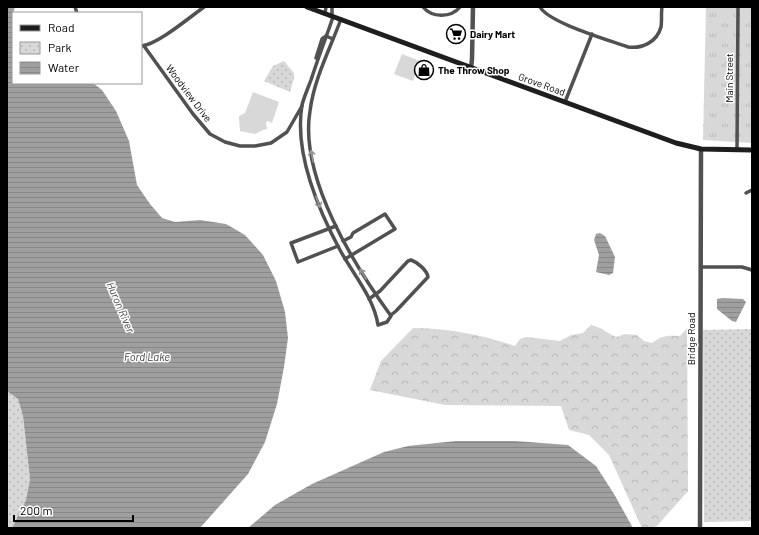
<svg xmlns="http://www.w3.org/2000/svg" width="759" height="535" viewBox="0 0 759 535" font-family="Barlow,sans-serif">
	<defs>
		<pattern id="grass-tufts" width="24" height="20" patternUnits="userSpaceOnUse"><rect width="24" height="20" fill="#d8d8d8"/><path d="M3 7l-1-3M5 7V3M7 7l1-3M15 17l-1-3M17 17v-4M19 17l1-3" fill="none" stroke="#b8b8b8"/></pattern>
		<pattern id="forest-crowns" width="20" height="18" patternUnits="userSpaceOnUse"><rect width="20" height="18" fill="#d8d8d8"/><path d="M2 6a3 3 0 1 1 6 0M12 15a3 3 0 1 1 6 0" fill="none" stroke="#b8b8b8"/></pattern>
		<pattern id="park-dots" width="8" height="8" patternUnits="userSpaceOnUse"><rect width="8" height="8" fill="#d8d8d8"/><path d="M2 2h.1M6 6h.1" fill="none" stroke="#b8b8b8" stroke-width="1.8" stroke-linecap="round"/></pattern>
		<pattern id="water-rules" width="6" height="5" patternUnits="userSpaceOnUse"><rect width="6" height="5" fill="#9f9f9f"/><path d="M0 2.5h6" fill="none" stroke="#878787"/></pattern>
	</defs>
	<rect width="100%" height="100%" fill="#fff"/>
	<path fill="url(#grass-tufts)" d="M706,7H752V143L703,140Z"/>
	<path fill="url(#forest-crowns)" d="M591,325C601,327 607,333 616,337L625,334L637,335L644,341L652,343C661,336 668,335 680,336L687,328L688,491L657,526L650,528H642L609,455L589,435L569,430L561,406L445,405L370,390L381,361L413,328C448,328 482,335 515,346L520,339L526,337L560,341L571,335L583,333Z"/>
	<g fill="url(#park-dots)">
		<path d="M284,61L294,73V78L290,92L264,81L273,66Z"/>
		<path d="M752,329V521L704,522L703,330Z"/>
		<path d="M7,391L18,399L23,416L30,479L26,500L12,528H7Z"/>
	</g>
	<g fill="#d8d8d8">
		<path d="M402,54L420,61L413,81L394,74Z"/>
		<path d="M253,92L279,102L272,123L268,121L266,122L267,129L263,130L255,134L240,131L239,118V116L245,113Z"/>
	</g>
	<g fill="url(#water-rules)">
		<path d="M7,7H15L13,13V83H93L102,90L116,111L129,141L137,185L150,204L162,218L175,222L200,220L226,224L245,235L263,255L276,281L285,312L288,338L284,367L277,404L265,442L248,474L200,528H12L26,500L30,479L23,416L18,399L7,391Z"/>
		<path d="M600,233L605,236L615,257L613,273L609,275L596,272L599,255L594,240L596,234Z"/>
		<path d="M722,298L743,299L746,302L736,322L732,321L717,309V299Z"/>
		<path d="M456,441H515L568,445L596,466L614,494L633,528H248L275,505L312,484L384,452L408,446Z"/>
	</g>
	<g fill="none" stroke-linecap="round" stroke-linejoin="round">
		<g stroke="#515151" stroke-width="3.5">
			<path d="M75,7L77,13"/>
			<path d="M332,7V16"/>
			<path d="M423,7C432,18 451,18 460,7"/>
			<path d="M540,7C549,23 609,40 628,47C642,49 657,42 661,27C662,21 661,13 662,7"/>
			<path d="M325,13L326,7"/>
			<path d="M333,17C326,38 318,58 311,80C308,88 304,97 302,105C294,153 318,209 340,250C353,274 374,298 378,325L387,322L391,316C354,265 299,177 310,111C314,79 330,49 341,19"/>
			<path d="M141,46C157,45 190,17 204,7"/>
			<path d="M144,46L193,114L210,134L225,142L240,146H255L271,143L287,132L302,106"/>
			<path d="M316,58L322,39L326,36L333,39"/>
			<path d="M565,102L592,34"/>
			<path d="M737,150L738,7"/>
			<path d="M746,193L752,190"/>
			<path d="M336,226L291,243L298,262L338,246"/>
			<path d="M343,241L351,237L353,233L385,214L395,229L345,259"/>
			<path d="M701,267H742L752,270"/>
			<path d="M369,299L380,291L408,261L411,260C417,262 427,270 428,277L396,311L391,315"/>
		</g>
		<g stroke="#515151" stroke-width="4.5">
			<path d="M471,68L472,59L473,7"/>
			<path d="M700,528L701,149"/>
		</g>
		<path stroke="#1e1e1e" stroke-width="5" d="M307,7L676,143L701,149L752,150"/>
	</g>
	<defs><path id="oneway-shaft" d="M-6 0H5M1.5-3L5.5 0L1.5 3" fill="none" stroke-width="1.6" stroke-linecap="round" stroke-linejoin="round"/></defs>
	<g stroke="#979797">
		<use href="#oneway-shaft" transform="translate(312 156) rotate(-101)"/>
		<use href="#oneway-shaft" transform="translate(318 202) rotate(69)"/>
		<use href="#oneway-shaft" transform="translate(363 274) rotate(-121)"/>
	</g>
	<defs>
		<symbol id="supermarket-ring" viewBox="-11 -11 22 22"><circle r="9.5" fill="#fff" stroke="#000" stroke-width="1.5"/><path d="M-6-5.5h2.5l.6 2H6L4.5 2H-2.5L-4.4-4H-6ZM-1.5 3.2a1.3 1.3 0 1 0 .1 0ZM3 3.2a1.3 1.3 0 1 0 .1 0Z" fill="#000"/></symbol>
		<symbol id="shop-ring" viewBox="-11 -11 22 22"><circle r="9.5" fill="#fff" stroke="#000" stroke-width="1.5"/><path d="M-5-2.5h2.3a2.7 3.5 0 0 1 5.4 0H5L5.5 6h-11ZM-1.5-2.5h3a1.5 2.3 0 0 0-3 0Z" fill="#000"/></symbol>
	</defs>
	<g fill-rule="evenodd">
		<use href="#supermarket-ring" x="445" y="23" width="22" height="22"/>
		<use href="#shop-ring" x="413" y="59" width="22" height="22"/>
	</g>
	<g text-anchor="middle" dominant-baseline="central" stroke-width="3" stroke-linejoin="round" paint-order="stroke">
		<g font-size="10" font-weight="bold" fill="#000" stroke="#fff" text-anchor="start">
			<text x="470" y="34">Dairy Mart</text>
			<text x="438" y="70">The Throw Shop</text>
		</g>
		<g font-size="10" fill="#000" stroke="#fff">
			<text transform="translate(729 78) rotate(-90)">Main Street</text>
			<text transform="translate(542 84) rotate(20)">Grove Road</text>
			<text transform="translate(189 93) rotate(53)">Woodview Drive</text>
			<text transform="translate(691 339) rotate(-90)">Bridge Road</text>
		</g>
		<g font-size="11" font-style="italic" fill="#404040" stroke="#fff">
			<text transform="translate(121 307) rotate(67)">Huron River</text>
			<text x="147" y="356">Ford Lake</text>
		</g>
	</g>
	<rect width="759" height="535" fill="none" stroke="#000000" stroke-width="16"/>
	<rect x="12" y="12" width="130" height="72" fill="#ffffff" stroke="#999999"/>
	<rect x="20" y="25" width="20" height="6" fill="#1e1e1e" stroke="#999999"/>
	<text x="48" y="32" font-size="12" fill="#000000">Road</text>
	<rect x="20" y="42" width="20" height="12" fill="url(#park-dots)" stroke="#999999"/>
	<text x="48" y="52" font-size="12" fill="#000000">Park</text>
	<rect x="20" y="62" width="20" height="12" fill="url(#water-rules)" stroke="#999999"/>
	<text x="48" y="72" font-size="12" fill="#000000">Water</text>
	<path d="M14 515v6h119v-6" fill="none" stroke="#000000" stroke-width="2"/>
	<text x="20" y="515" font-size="12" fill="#000000" stroke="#ffffff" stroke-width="3" paint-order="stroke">200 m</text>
</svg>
